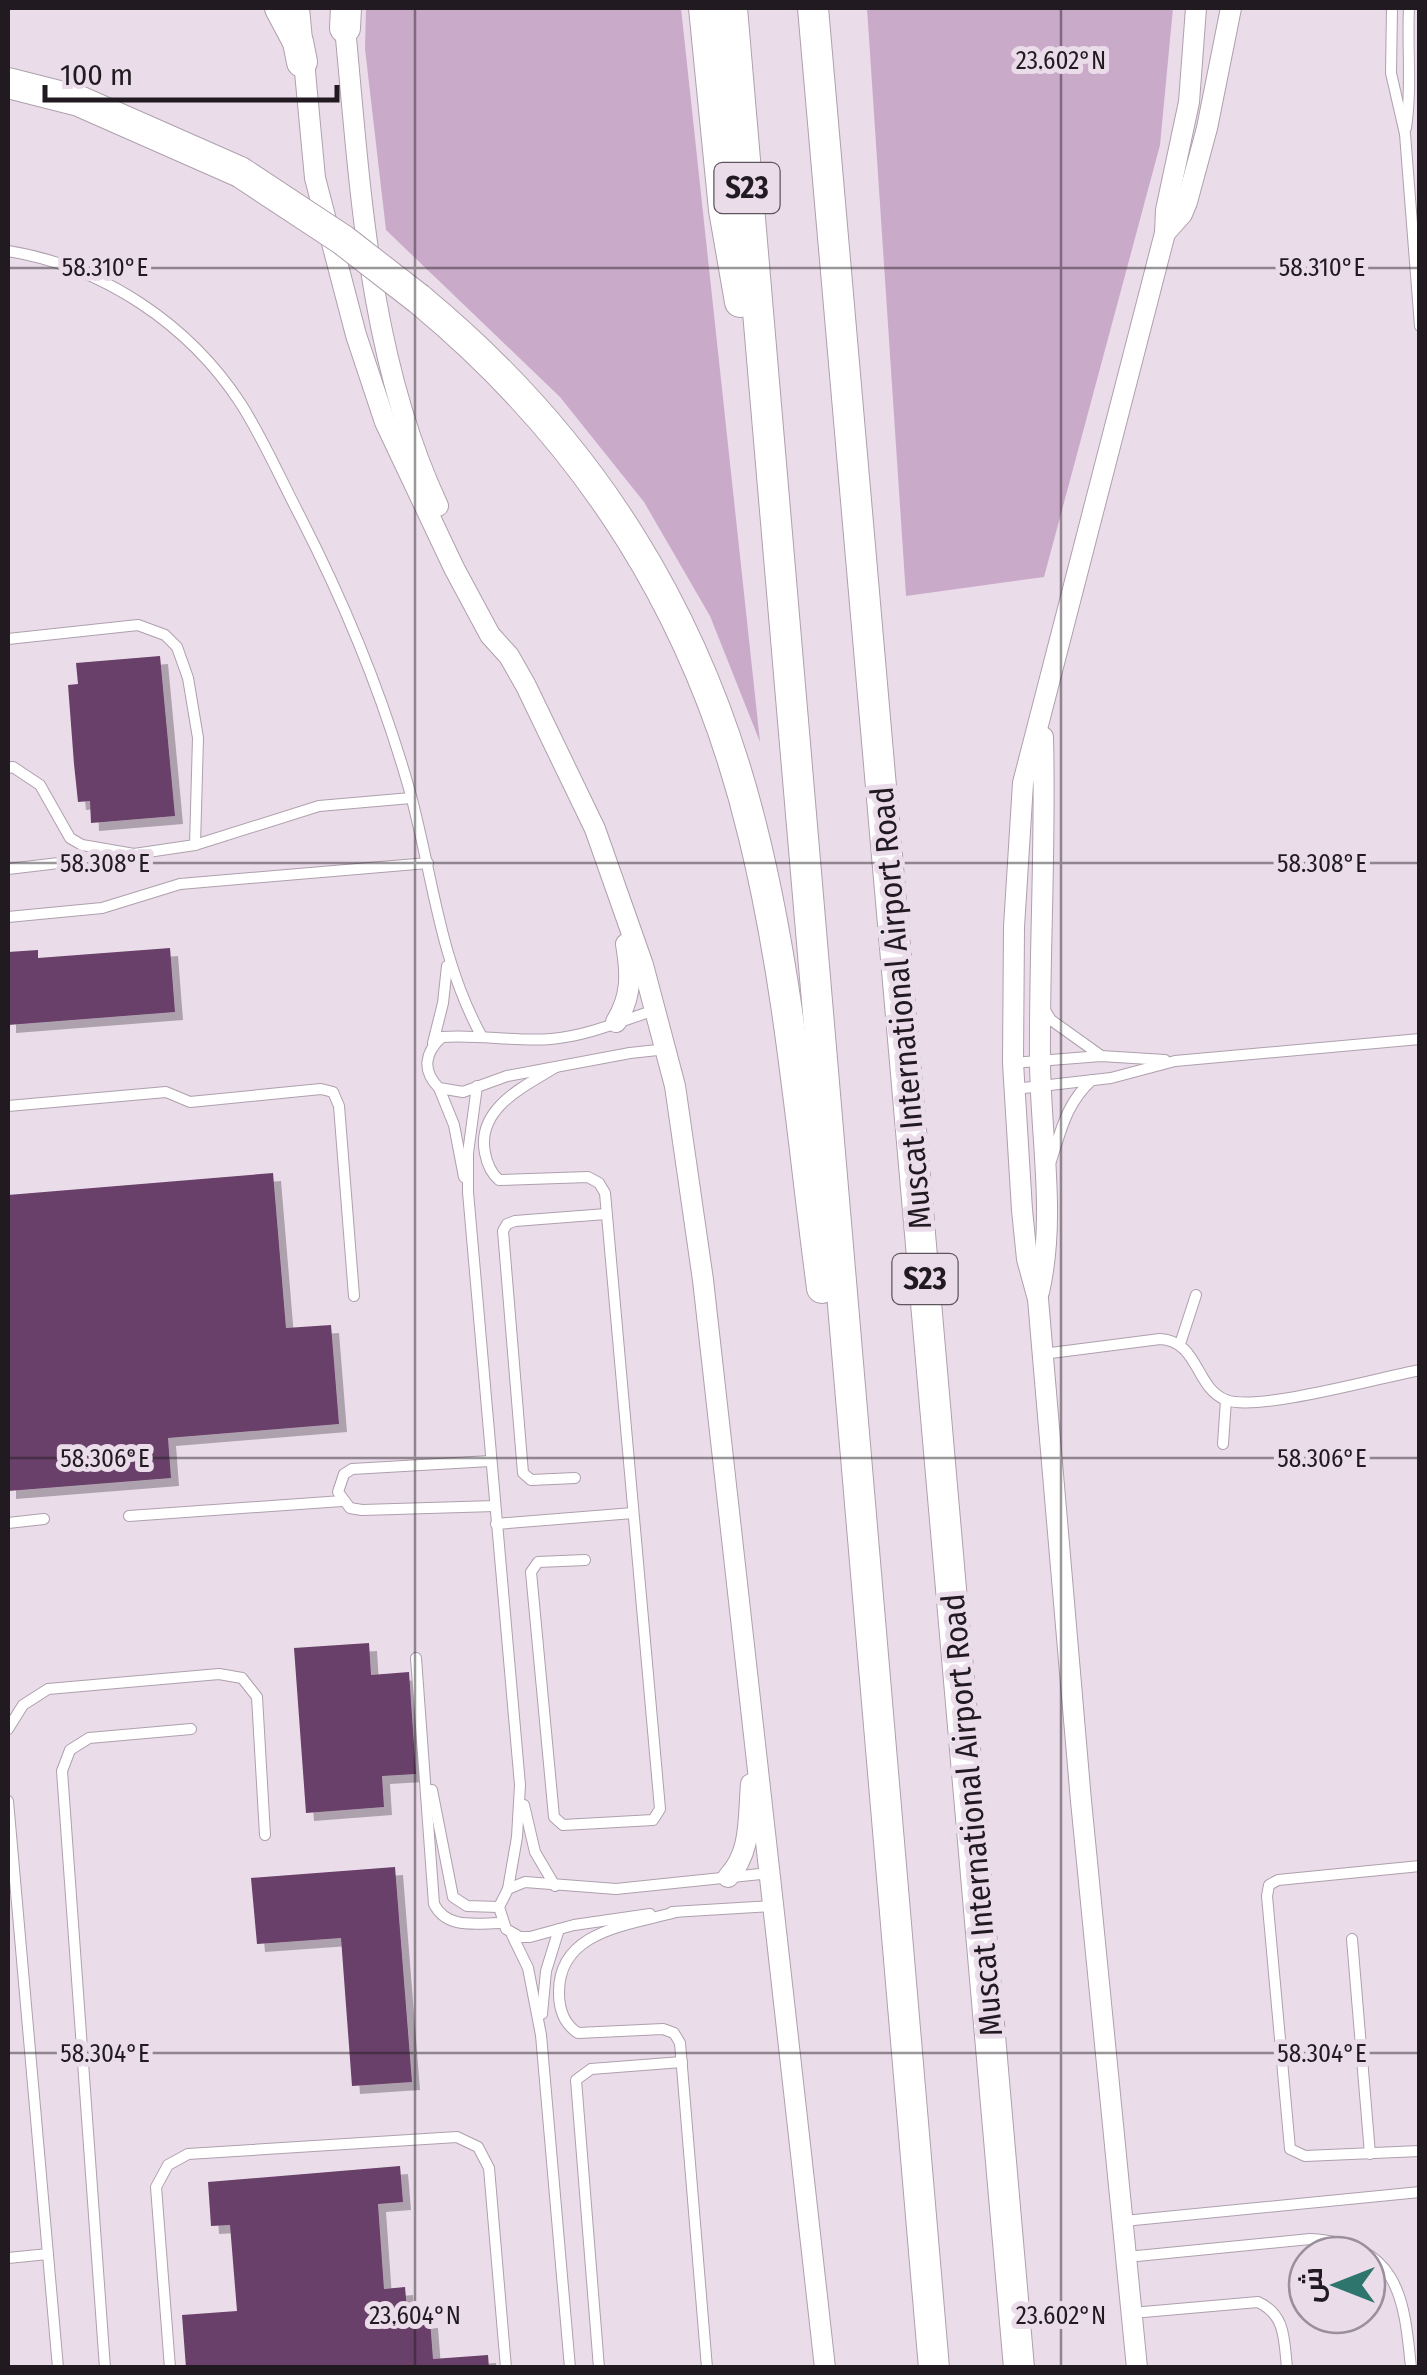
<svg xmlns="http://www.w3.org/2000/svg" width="1427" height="2375" viewBox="0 0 1427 2375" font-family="'Fira Sans Condensed',Cairo,sans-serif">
	<defs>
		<filter id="shadow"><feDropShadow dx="8" dy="8" stdDeviation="0" flood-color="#0004"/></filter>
	</defs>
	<rect width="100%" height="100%" fill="#ebdcea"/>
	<g fill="#caaac9">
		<path d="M366,8H681L760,742L710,616L644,502L560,397L386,230L365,49Z"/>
		<path d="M867,8H1173L1160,145L1044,577L906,596Z"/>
	</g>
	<g fill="#693f69" filter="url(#shadow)">
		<path d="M160,656L175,816L91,823L90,801L78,802L74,764L68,685L78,684L76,663Z"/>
		<path d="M170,948L175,1012L8,1025V952L38,950V958Z"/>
		<path d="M273,1173L286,1328L331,1325L339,1424L168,1438L171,1478L8,1491V1195Z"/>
		<path d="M369,1643L371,1675L409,1672L416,1774L382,1776L384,1807L306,1813L294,1648Z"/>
		<path d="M395,1867L412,2082L352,2086L341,1938L257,1944L251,1878Z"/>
		<path d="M400,2166L403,2202L378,2204L384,2289L405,2287L408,2321L430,2320L433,2359L488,2355L489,2368H186L182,2315L237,2311L230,2225L211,2226L208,2182Z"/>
	</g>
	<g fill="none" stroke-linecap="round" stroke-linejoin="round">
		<defs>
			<g id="service">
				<path d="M1392,8L1391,73L1405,134L1420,326"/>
				<path d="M1406,128C1412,88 1407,48 1409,8"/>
				<path d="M8,251C102,266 189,324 241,404C264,440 281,480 301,518C346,606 383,696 410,792C433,876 439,959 482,1037"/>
				<path d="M8,639L138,625L165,635L177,647L188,678L198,738L195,845"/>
				<path d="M8,768L13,767L40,785L70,838L82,845L134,854L195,845L319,806L411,798"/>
				<path d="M8,869L118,856"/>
				<path d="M8,917L102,908L180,884L428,863"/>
				<path d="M1044,1009L1051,1020L1100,1055"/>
				<path d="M655,1010C621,1021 587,1036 551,1039C514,1042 478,1034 442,1037C424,1053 422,1071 439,1088L463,1092L507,1076L630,1053L667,1049"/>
				<path d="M433,1043L443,1003L447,966"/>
				<path d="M1013,1063L1101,1056L1165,1060"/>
				<path d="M556,1067C525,1086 476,1108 485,1153C487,1164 491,1173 499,1180L588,1177L599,1183L605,1193L660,1809L653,1820L563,1825L554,1817L531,1572L538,1562L585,1560"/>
				<path d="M477,1086L468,1153V1192L520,1785L517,1837L508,1889"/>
				<path d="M439,1088L454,1125L464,1177"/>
				<path d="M1015,1089L1111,1078L1175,1061L1420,1039"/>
				<path d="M8,1106L166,1092L190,1102L321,1089L333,1092L339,1106L354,1296"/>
				<path d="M1051,1161C1061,1130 1067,1102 1092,1080"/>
				<path d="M1180,1344L1196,1295"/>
				<path d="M1043,1354L1160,1339C1199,1341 1195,1388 1226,1400C1258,1412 1382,1377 1420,1370"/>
				<path d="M1223,1444L1226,1400"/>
				<path d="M490,1461L352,1469L344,1474L338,1492L350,1508L362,1510L495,1506"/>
				<path d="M575,1478L531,1480L523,1473L503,1231L507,1224L515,1221L606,1214"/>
				<path d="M129,1516L342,1501"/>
				<path d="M8,1523L44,1519"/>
				<path d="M496,1524L633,1513"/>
				<path d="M416,1658L434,1904C447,1930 477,1923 502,1923"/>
				<path d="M8,1729L23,1705L48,1689L219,1674L242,1678L257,1697L265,1835"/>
				<path d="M432,1790L453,1897L467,1906L499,1907"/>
				<path d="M8,1801L58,2368"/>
				<path d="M524,1805L535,1852L555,1886"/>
				<path d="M1420,1866L1278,1880L1269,1885L1267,1896L1290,2149L1305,2156L1420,2151"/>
				<path d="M672,1912L774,1906"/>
				<path d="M676,1912C630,1925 558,1930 559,1993C559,2009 564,2024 578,2033L663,2029L674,2033L680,2043L707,2368"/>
				<path d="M650,1914L574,1925L530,1937H520L506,1929L499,1907L508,1889L525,1882L616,1889L770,1873"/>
				<path d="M512,1935L528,1968L541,2035L570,2368"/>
				<path d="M1352,1939L1370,2154"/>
				<path d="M542,2014L546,1971L559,1929"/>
				<path d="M1124,2221L1420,2192"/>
				<path d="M1127,2257L1310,2239C1397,2244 1404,2293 1411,2368"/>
				<path d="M8,2258L48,2254"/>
				<path d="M1132,2313L1258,2302C1286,2315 1284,2340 1287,2368"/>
				<path d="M105,2368L62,1771L70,1750L89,1738L191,1729"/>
				<path d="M170,2368L156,2187L168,2165L188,2154L457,2137L478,2147L489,2168L506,2368"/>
				<path d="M599,2368L576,2080L591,2069L682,2062"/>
			</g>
			<g id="minor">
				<path d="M299,8L315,178L356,335L385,422L454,568L490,635L509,656L526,686L595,829L643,965L675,1086L703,1280L825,2368"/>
				<path d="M344,17C360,181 367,354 438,506"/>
				<path d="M1165,233L1182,214L1187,202L1207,128L1231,8"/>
				<path d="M616,1022C632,996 631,974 626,944"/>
				<path d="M1039,1292C1056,1218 1041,1140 1040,1064C1039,955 1046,846 1043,737"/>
				<path d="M728,1877C752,1852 748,1817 751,1784"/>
				<path d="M1137,2368L1081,1801L1038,1299L1027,1259L1022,1210L1013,1063L1014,927L1023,783L1165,233L1166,210L1189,102L1196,8"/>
			</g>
			<g id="primary">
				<path d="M280,8L298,42L302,62"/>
				<path d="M704,8L724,210L740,302"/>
				<path d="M732,8L934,2368"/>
				<path d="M813,8L1019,2368"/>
				<path d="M345,28L346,8"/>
				<path d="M8,83L79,101L240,172"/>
				<path d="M419,299C592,442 702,619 754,837C790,984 802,1138 822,1288"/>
			</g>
		</defs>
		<use href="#service" stroke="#aea0ad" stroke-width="12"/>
		<use href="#minor" stroke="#aea0ad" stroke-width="22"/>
		<use href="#primary" stroke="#aea0ad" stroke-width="32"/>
		<use href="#service" stroke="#fff" stroke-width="10"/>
		<use href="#minor" stroke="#fff" stroke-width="20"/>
		<use href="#primary" stroke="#fff" stroke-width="30"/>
		<defs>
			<path id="primary-bridge" d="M240,172L343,240L419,299"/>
		</defs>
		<use href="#primary-bridge" stroke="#aea0ad" stroke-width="32" stroke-linecap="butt"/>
		<use href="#primary-bridge" stroke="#fff" stroke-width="30"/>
	</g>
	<path fill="none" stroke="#211b21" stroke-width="2.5" stroke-opacity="0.45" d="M415,8V2368M1061,8V2368M8,268H1420M8,863H1420M8,1458H1420M8,2053H1420"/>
	<g text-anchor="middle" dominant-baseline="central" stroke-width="10" stroke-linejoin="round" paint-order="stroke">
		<g fill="#ebdcea" stroke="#5e555d" stroke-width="2.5">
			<rect x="714.5" y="163" width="65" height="50" rx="8"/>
			<rect x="892.5" y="1254" width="65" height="50" rx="8"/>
		</g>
		<g font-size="30" font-weight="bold" fill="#211b21">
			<text x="747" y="188">S23</text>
			<text x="925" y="1279">S23</text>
		</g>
		<g font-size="32" fill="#211b21" stroke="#ebdcea">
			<text transform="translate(901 1008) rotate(-95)">Muscat International Airport Road</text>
			<text transform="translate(972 1815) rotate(-95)">Muscat International Airport Road</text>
		</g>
	</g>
	<g font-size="25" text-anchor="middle" fill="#211b21" stroke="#ebdcea" stroke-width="10" stroke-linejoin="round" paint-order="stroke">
		<text x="1061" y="69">23.602°N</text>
		<text x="1322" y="276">58.310°E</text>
		<text x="105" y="276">58.310°E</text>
		<text x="1322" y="872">58.308°E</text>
		<text x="105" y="872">58.308°E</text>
		<text x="1322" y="1467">58.306°E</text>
		<text x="105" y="1467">58.306°E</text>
		<text x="105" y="2062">58.304°E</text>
		<text x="1322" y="2062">58.304°E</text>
		<text x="415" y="2324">23.604°N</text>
		<text x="1061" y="2324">23.602°N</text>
	</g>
	<rect width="1427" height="2375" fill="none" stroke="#211b21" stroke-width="20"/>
	<g transform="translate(1337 2285) rotate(270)"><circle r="48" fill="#ebdcea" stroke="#9a8f9a" stroke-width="2.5"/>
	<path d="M0-8L18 38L0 25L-18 38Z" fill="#2e756d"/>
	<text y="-15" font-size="28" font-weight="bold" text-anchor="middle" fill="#211b21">ش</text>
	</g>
	<path d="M45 85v15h292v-15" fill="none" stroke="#211b21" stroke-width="5"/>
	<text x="60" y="85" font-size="30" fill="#211b21" stroke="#ebdcea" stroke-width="8" paint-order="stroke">100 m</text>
</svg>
